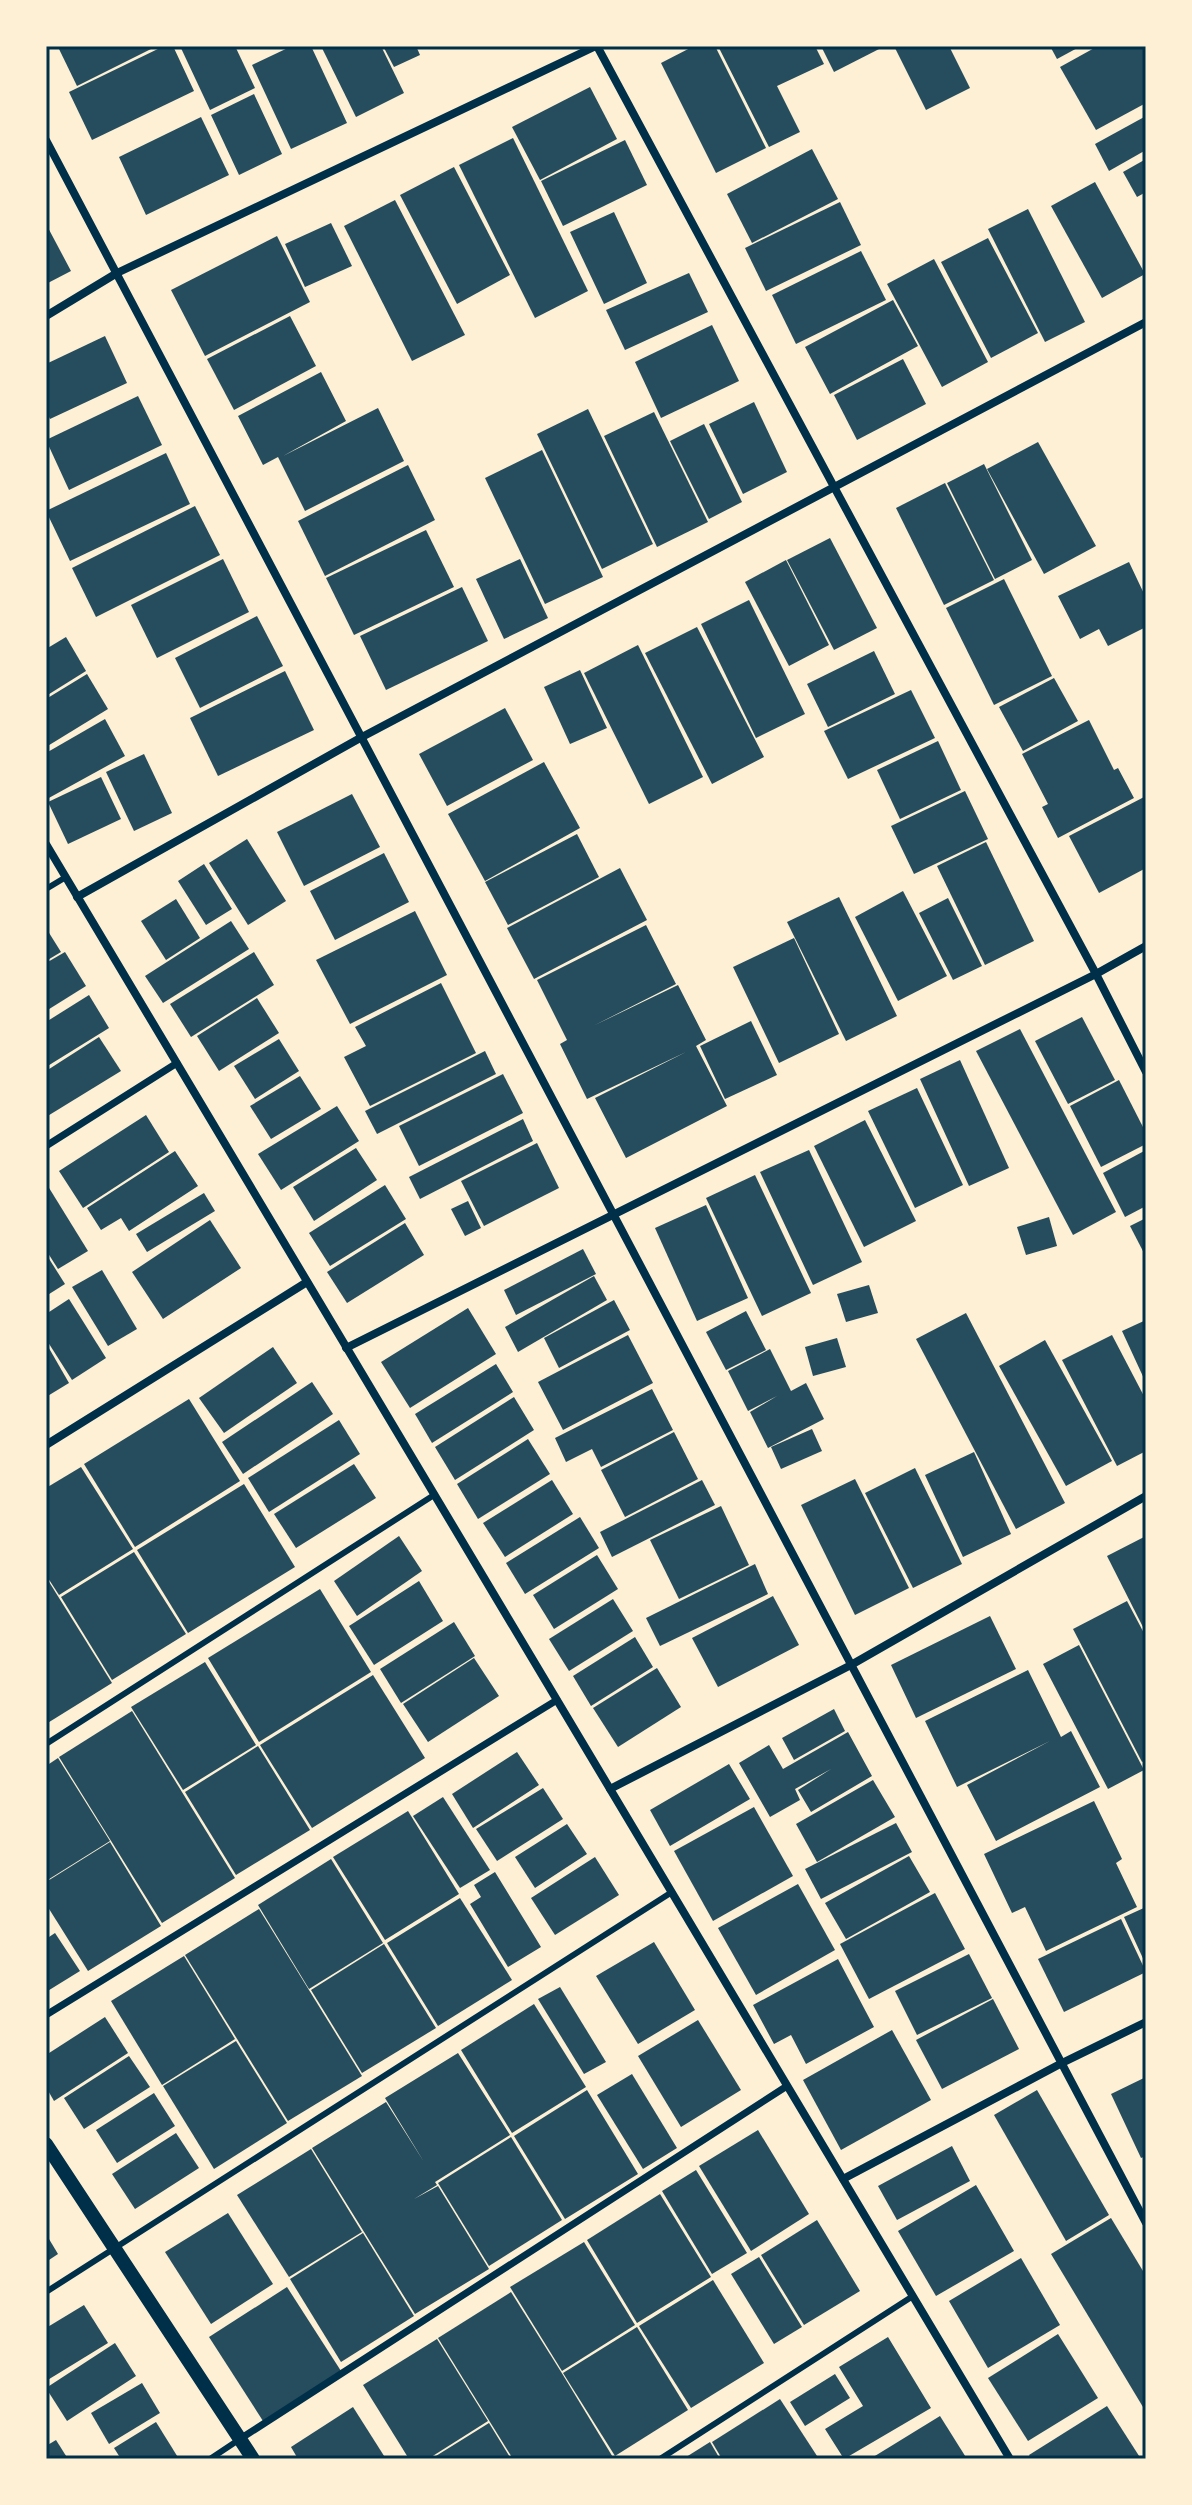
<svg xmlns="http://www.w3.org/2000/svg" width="1192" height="2505" viewBox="0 0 1192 2505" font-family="'Source Sans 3',sans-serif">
	<rect width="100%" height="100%" fill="#fdf0d5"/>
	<g fill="#264d5e">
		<path d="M64,46H152L153,48L77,86L59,49Z"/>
		<path d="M164,46H173L194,91L92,140L69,92Z"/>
		<path d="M180,46H235L255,88L210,110Z"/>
		<path d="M292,46H311L347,123L291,149L252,65Z"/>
		<path d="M321,46H381L404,93L356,117Z"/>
		<path d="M383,46H416L420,55L394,67Z"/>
		<path d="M694,46H715L766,148L716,173L661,63Z"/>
		<path d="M718,46H815L824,64L777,86L800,132L769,147Z"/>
		<path d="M821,46H885L834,72Z"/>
		<path d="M894,46H949L970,88L926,110Z"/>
		<path d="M1050,46H1081L1057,59Z"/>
		<path d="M1098,46H1146V103L1096,130L1060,67Z"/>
		<path d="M590,87L617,139L540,180L512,127Z"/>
		<path d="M254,94L282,154L239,175L211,115Z"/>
		<path d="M1146,116V150L1109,171L1095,144Z"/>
		<path d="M201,117L229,175L146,215L119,157Z"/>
		<path d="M513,138L588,291L535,318L459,165Z"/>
		<path d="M625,140L647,185L563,226L541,181Z"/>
		<path d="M812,149L838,199L752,243L727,194Z"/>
		<path d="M1146,159V192L1137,197L1123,172Z"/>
		<path d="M454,167L510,275L457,304L400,195Z"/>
		<path d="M1095,182L1145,274L1102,298L1051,206Z"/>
		<path d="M395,200L465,335L412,361L344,226Z"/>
		<path d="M840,202L861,245L766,291L745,248Z"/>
		<path d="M1028,209L1085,322L1045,342L988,229Z"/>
		<path d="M614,212L647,283L604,304L570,232Z"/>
		<path d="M331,223L352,266L305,287L285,244Z"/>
		<path d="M46,224L71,271L46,284Z"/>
		<path d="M277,236L310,302L205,356L171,290Z"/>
		<path d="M988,238L1038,333L991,358L941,262Z"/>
		<path d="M861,251L886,300L796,344L772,295Z"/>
		<path d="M934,259L988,362L942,387L887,284Z"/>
		<path d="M689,273L708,312L625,350L606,310Z"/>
		<path d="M893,300L918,346L830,394L805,347Z"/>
		<path d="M290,316L316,366L234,410L207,359Z"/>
		<path d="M712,325L739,381L661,418L635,362Z"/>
		<path d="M105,336L127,383L50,419L46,411V364Z"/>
		<path d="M903,359L926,404L857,440L834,395Z"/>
		<path d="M321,372L346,421L283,456L378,408L404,461L305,511L278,457L263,465L238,416Z"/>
		<path d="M138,396L162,445L69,490L46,440Z"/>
		<path d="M754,402L787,472L743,494L709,424Z"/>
		<path d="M588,409L653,544L602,569L537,434Z"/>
		<path d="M654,412L708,522L657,547L604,436Z"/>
		<path d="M704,424L742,502L709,519L670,441Z"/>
		<path d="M1038,442L1096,546L1044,574L987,469Z"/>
		<path d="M542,450L603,577L545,604L485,478Z"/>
		<path d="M166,453L190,504L70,561L46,511Z"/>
		<path d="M984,464L1032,560L995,579L947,483Z"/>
		<path d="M408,465L435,520L325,576L298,521Z"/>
		<path d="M945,483L994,580L944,605L896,508Z"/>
		<path d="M195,506L220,555L96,617L72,568Z"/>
		<path d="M426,530L454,587L354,635L326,578Z"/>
		<path d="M830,538L877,628L834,650L787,560Z"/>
		<path d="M223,559L249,612L157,658L131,605Z"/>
		<path d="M520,559L548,618L504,639L476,579Z"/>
		<path d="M786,560L829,645L789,666L745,582Z"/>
		<path d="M1129,562L1146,598V627L1108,646L1099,629L1080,639L1058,596Z"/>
		<path d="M1004,579L1052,676L994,705L946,608Z"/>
		<path d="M462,587L488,641L386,690L360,636Z"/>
		<path d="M749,600L805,714L756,738L701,624Z"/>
		<path d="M257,616L283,666L200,708L175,658Z"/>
		<path d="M697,627L764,757L712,784L645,653Z"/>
		<path d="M66,637L86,671L46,696V649Z"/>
		<path d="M638,645L703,777L649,804L584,673Z"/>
		<path d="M874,651L895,694L828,727L807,684Z"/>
		<path d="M580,670L607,728L570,744L544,687Z"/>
		<path d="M285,671L314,730L218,776L190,718Z"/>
		<path d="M87,674L108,709L46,747V699Z"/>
		<path d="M1054,678L1078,721L1023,751L999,707Z"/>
		<path d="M911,690L935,738L848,779L824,731Z"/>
		<path d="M505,708L533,760L447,806L419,754Z"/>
		<path d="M105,719L125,756L47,799L46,753Z"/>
		<path d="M1089,720L1114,770L1118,768L1134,798L1058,838L1042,807L1048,804L1022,754Z"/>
		<path d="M938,741L961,790L900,819L877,770Z"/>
		<path d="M144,754L172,813L134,831L106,772Z"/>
		<path d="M544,762L580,828L485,881L448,814Z"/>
		<path d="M101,777L121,819L68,844L48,802Z"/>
		<path d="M965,791L988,839L914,874L891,826Z"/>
		<path d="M352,794L380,847L304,886L277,832Z"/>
		<path d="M1146,796V868L1099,893L1069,836Z"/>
		<path d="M577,834L599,877L508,925L485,882Z"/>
		<path d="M247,839L286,901L248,925L209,863Z"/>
		<path d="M986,842L1034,941L985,965L937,866Z"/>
		<path d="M384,853L409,902L335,940L310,891Z"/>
		<path d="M204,864L232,909L206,925L178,881Z"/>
		<path d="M620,868L647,920L534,979L507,928Z"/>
		<path d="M903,891L947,976L898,1001L855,917Z"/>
		<path d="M839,897L897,1016L846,1041L787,922Z"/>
		<path d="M948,898L982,966L953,980L919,913Z"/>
		<path d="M176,899L200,938L166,960L141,921Z"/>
		<path d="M415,911L447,975L350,1024L316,960Z"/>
		<path d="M231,921L249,949L163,1003L145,976Z"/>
		<path d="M646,925L676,984L595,1025L678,985L706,1040L696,1046L727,1106L626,1158L595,1098L686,1052L587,1099L560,1044L567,1040L537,980Z"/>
		<path d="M46,928L61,952L46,961Z"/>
		<path d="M794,938L839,1034L779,1063L733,967Z"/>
		<path d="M65,952L86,986L46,1011V963Z"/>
		<path d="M254,952L274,985L191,1037L170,1004Z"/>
		<path d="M441,983L476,1053L370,1106L344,1057L366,1046L355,1027Z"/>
		<path d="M89,995L109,1028L46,1067V1022Z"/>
		<path d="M257,998L279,1033L219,1071L197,1036Z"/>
		<path d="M1082,1017L1115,1080L1068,1104L1035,1041Z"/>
		<path d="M751,1021L777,1075L725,1099L700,1046Z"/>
		<path d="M1020,1029L1116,1212L1073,1235L976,1051Z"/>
		<path d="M99,1037L121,1071L46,1117V1071Z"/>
		<path d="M279,1039L299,1071L255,1099L234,1066Z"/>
		<path d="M485,1051L496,1074L377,1134L365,1111Z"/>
		<path d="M960,1060L1009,1168L969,1186L920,1079Z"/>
		<path d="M503,1074L523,1113L419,1166L399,1126Z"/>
		<path d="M300,1076L321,1109L271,1139L250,1106Z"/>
		<path d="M1119,1080L1146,1133V1144L1101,1167L1070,1106Z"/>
		<path d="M917,1088L963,1185L915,1208L868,1111Z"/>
		<path d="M337,1106L359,1141L281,1190L258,1154Z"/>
		<path d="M146,1115L169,1152L83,1208L59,1171Z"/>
		<path d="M523,1119L533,1141L420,1199L409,1177Z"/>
		<path d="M865,1120L916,1221L864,1247L814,1146Z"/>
		<path d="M537,1143L559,1188L484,1226L461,1181Z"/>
		<path d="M356,1148L377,1180L314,1221L293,1187Z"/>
		<path d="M809,1150L862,1262L813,1285L760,1172Z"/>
		<path d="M1146,1150V1206L1125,1217L1103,1173Z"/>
		<path d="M175,1151L198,1186L129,1231L121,1218L101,1230L87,1208Z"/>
		<path d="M755,1175L811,1293L762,1316L706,1198Z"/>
		<path d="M46,1183L88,1251L58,1269L46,1250Z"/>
		<path d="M385,1185L406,1219L330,1266L309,1233Z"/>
		<path d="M204,1193L215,1211L147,1252L136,1234Z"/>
		<path d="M468,1201L481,1228L465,1236L451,1209Z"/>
		<path d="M706,1205L748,1298L697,1321L655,1228Z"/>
		<path d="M1049,1217L1057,1246L1026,1255L1017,1227Z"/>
		<path d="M1146,1218V1257L1130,1226Z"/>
		<path d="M210,1220L241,1268L163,1319L132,1272Z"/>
		<path d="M405,1223L424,1255L347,1303L327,1272Z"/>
		<path d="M583,1249L596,1274L516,1315L504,1290Z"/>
		<path d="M46,1254L65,1284L46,1296Z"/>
		<path d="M102,1270L137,1329L108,1346L72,1287Z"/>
		<path d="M594,1276L607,1300L518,1352L505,1327Z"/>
		<path d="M869,1285L878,1313L846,1322L837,1294Z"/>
		<path d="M69,1299L106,1358L72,1380L46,1339V1314Z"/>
		<path d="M614,1300L630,1330L559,1368L544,1338Z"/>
		<path d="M468,1308L496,1354L410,1408L381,1362Z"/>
		<path d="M746,1311L766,1350L726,1370L706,1332Z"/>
		<path d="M966,1313L1065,1503L1016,1529L916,1339Z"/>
		<path d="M1146,1320V1383L1122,1331Z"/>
		<path d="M628,1335L653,1383L563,1430L538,1382Z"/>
		<path d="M1112,1335L1146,1400V1451L1117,1466L1062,1360Z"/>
		<path d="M837,1338L846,1367L813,1376L805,1347Z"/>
		<path d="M1045,1340L1112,1461L1066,1486L999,1366Z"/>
		<path d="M46,1343L69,1383L46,1397Z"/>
		<path d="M273,1347L297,1383L224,1433L199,1398Z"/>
		<path d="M770,1349L791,1391L806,1383L824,1419L768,1448L750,1412L777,1396L748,1411L728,1371Z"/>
		<path d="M496,1364L513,1392L432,1443L415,1414Z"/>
		<path d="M312,1382L333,1414L243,1474L222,1442Z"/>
		<path d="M652,1389L673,1430L601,1467L592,1449L566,1462L555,1438Z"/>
		<path d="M514,1397L534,1430L455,1480L435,1447Z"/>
		<path d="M189,1399L240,1481L135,1547L84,1464Z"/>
		<path d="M339,1420L360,1454L269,1512L248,1478Z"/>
		<path d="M812,1429L822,1451L781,1469L771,1447Z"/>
		<path d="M674,1432L698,1479L625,1517L601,1470Z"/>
		<path d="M528,1439L550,1474L478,1519L457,1484Z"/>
		<path d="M974,1452L1011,1534L963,1557L925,1475Z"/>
		<path d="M354,1464L376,1498L296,1548L274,1514Z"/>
		<path d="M81,1467L133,1549L59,1595L46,1575V1488Z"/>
		<path d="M915,1468L962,1564L913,1588L865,1493Z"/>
		<path d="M855,1479L909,1588L855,1615L801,1505Z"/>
		<path d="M552,1480L573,1514L505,1557L483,1523Z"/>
		<path d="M702,1480L715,1505L612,1557L600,1532Z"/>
		<path d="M244,1484L295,1567L188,1633L137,1550Z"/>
		<path d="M721,1506L749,1565L679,1599L650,1540Z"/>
		<path d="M580,1517L599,1548L525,1594L506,1563Z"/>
		<path d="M399,1536L422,1571L357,1616L334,1581Z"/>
		<path d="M1146,1536V1633L1107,1556Z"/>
		<path d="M134,1552L186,1634L112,1680L61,1597Z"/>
		<path d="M597,1555L618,1589L554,1629L533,1595Z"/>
		<path d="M755,1564L768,1594L660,1646L646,1618Z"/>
		<path d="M46,1577L112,1683L46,1724Z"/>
		<path d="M419,1581L443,1621L374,1665L349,1626Z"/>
		<path d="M320,1589L371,1672L259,1742L208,1658Z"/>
		<path d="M773,1596L799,1645L718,1687L692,1638Z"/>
		<path d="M613,1599L633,1631L569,1671L549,1639Z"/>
		<path d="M1127,1601L1146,1637V1760L1142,1762L1073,1629Z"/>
		<path d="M990,1616L1016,1669L916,1718L891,1665Z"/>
		<path d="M454,1622L475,1656L401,1703L380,1669Z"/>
		<path d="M635,1637L653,1667L591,1706L573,1676Z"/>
		<path d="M1079,1645L1144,1770L1108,1789L1043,1664Z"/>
		<path d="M474,1658L499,1696L428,1742L403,1704Z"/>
		<path d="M205,1662L256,1745L183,1790L131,1707Z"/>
		<path d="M657,1668L681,1707L618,1747L593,1708Z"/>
		<path d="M1028,1670L1061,1737L1071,1731L1100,1787L996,1841L967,1785L1050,1741L957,1787L925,1721Z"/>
		<path d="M373,1675L425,1758L312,1828L260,1745Z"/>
		<path d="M834,1709L845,1731L794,1760L782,1738Z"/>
		<path d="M132,1711L235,1878L162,1923L59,1757Z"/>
		<path d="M848,1732L872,1776L811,1812L798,1790L831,1769L795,1789L800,1800L770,1817L739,1763L769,1745L783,1769Z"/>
		<path d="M258,1746L310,1830L236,1875L185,1792Z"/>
		<path d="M517,1752L539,1785L473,1828L452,1794Z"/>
		<path d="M58,1758L110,1841L46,1881V1766Z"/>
		<path d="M729,1764L750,1799L670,1846L650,1810Z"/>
		<path d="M873,1780L895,1817L817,1862L796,1824Z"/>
		<path d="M543,1788L563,1819L497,1861L476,1829Z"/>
		<path d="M443,1797L490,1870L460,1888L413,1816Z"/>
		<path d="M1094,1801L1122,1859L1116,1863L1137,1907L1046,1951L1025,1907L1012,1913L984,1854Z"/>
		<path d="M754,1807L793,1876L713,1921L674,1851Z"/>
		<path d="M408,1811L459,1894L385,1940L333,1857Z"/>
		<path d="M896,1823L912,1852L821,1899L805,1869Z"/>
		<path d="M567,1824L587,1854L535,1888L515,1857Z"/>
		<path d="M110,1842L161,1926L88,1971L46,1904V1882Z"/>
		<path d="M909,1856L930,1892L846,1939L825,1903Z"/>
		<path d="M595,1857L619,1895L555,1935L531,1898Z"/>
		<path d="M331,1859L383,1943L309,1989L258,1905Z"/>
		<path d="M495,1872L541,1947L508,1967L470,1904L481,1897L474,1885Z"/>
		<path d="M798,1884L835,1950L756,1995L718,1928Z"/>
		<path d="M935,1893L965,1949L869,1999L840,1944Z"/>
		<path d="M460,1898L512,1980L438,2026L387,1943Z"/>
		<path d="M1146,1907V1965L1124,1917Z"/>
		<path d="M259,1909L362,2076L288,2121L185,1955Z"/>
		<path d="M1121,1919L1146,1972L1064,2012L1038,1959Z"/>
		<path d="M55,1933L80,1971L46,1992V1939Z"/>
		<path d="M654,1942L695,2010L638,2044L596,1976Z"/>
		<path d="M384,1944L436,2028L362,2073L311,1990Z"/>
		<path d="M969,1954L992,1998L917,2035L895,1991Z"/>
		<path d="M184,1956L235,2039L162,2085L111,2001Z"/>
		<path d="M838,1959L874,2027L806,2064L791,2035L774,2044L753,2005Z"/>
		<path d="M560,1987L606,2062L584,2074L538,1999Z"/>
		<path d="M993,1999L1019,2049L942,2089L916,2040Z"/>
		<path d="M534,2004L586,2087L512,2133L461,2050Z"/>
		<path d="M105,2017L128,2053L54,2101L46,2087V2055Z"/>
		<path d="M698,2020L741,2090L681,2127L638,2056Z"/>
		<path d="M892,2030L931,2100L841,2150L803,2080Z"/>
		<path d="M236,2041L287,2123L214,2169L163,2086Z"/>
		<path d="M458,2053L510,2135L435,2182L437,2185L414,2199L438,2186L489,2269L415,2314L312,2148L386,2102L424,2162L385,2098Z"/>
		<path d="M129,2056L150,2087L84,2129L64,2098Z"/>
		<path d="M632,2074L677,2148L643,2169L597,2095Z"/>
		<path d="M1146,2077V2156L1141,2158L1111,2094Z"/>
		<path d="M587,2090L638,2174L565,2219L514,2136Z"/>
		<path d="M1037,2090L1109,2215L1066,2241L994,2115Z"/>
		<path d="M154,2093L175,2126L117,2163L96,2130Z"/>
		<path d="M758,2130L809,2214L751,2251L699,2166Z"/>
		<path d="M176,2133L199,2168L135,2209L112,2174Z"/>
		<path d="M511,2137L562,2220L489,2266L438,2183Z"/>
		<path d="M952,2146L970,2181L897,2220L878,2186Z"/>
		<path d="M311,2149L362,2232L289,2277L237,2195Z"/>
		<path d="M696,2170L747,2253L712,2274L662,2191Z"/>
		<path d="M976,2185L1014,2251L936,2296L898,2231Z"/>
		<path d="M660,2194L711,2277L637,2323L587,2240Z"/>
		<path d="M228,2213L273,2284L211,2324L165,2252Z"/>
		<path d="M1111,2218L1146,2276V2412L1051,2254Z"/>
		<path d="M817,2220L860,2291L804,2325L761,2255Z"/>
		<path d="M363,2233L414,2316L341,2362L290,2279Z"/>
		<path d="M46,2234L58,2254L46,2262Z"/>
		<path d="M584,2242L635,2325L562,2371L510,2287Z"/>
		<path d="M759,2257L802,2327L774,2344L731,2274Z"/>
		<path d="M1021,2258L1060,2325L988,2368L949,2301Z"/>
		<path d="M713,2280L764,2363L691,2408L639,2326Z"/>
		<path d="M287,2287L341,2371L263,2421L209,2337Z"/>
		<path d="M511,2292L563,2375L614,2459H513L438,2338Z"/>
		<path d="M84,2305L108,2343L46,2381V2328Z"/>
		<path d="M637,2327L688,2410L615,2456L563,2373Z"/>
		<path d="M1058,2334L1098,2398L1028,2441L988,2378Z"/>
		<path d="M888,2337L931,2408L844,2459L825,2429L863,2406L839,2367Z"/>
		<path d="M437,2339L488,2421L428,2459H409L363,2385Z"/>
		<path d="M115,2343L136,2376L67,2421L46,2388Z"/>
		<path d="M835,2374L850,2398L805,2426L790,2402Z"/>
		<path d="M142,2383L160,2413L109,2444L91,2413Z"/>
		<path d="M780,2399L819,2459H722L712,2442Z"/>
		<path d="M1107,2406L1141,2459H1031L1029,2455Z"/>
		<path d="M353,2407L386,2459H298L291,2447Z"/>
		<path d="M940,2416L967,2459H870Z"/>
		<path d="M156,2422L179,2459H121L114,2448Z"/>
		<path d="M489,2423L511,2459H431L452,2446Z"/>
		<path d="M56,2440L68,2459H46V2446Z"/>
		<path d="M710,2442L720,2459H683Z"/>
	</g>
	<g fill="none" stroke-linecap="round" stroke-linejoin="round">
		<g stroke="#003049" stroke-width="6">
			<path d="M46,889L66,877"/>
			<path d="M46,1744L434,1495"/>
			<path d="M46,2292L672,1892"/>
			<path d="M210,2459L240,2439"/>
			<path d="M660,2459L913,2296"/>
		</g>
		<g stroke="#003049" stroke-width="7">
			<path d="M46,1146L177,1063"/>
			<path d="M46,2015L557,1700"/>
			<path d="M240,2439L787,2086"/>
		</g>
		<g stroke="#003049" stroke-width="8">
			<path d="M597,46L1096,974L1146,1072"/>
			<path d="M46,140L1146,2223"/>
			<path d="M46,316L117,273L596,46"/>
			<path d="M46,844L1010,2459"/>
			<path d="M77,897L362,737L1146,322"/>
			<path d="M346,1348L1096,974L1146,946"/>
			<path d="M46,1445L307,1282"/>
			<path d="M610,1789L851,1665L1146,1496"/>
			<path d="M843,2179L1062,2063L1146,2022"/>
		</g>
		<path stroke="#003049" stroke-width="14" d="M46,2144L253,2459"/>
	</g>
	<rect width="1192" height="2505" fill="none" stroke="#fdf0d5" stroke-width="96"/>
	<rect x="48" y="48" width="1096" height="2409" fill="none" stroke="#003049" stroke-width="3"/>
</svg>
